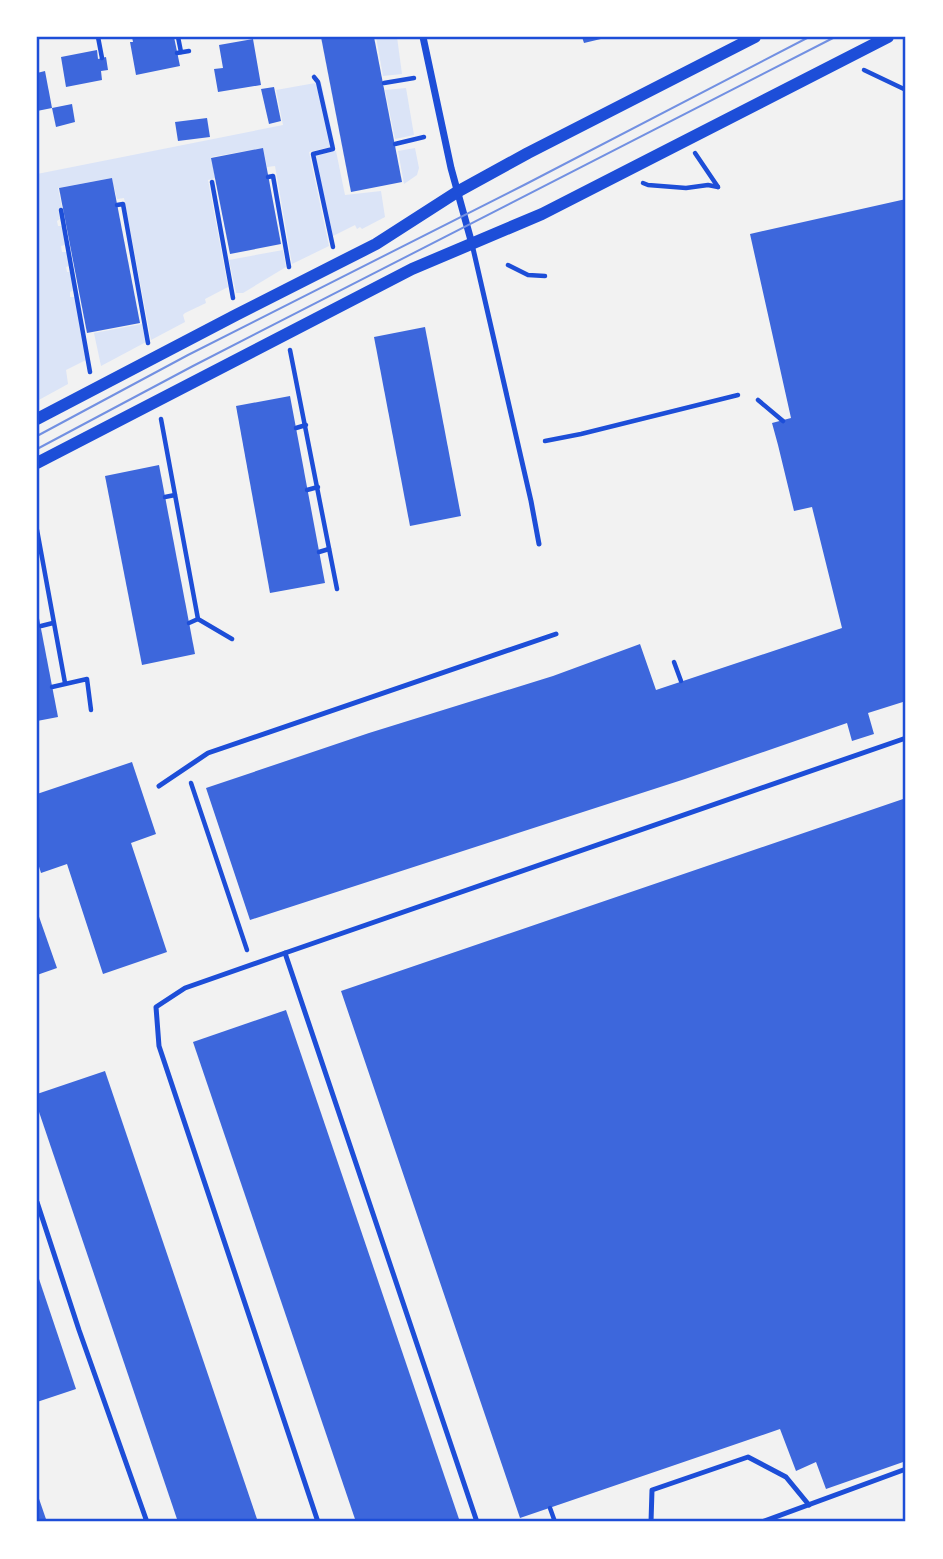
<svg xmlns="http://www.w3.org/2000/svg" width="943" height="1559" viewBox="0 0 943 1559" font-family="'DM Sans',sans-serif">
	<rect width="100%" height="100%" fill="#f2f2f2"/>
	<g fill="#dbe4f7">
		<path d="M376,37H397L402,74L383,76Z"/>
		<path d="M321,82L335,146L309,152L329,246L292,264L275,166L267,167L263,148L211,157L215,178L208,180L228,287L205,299L206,303L185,313L183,315L185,322L151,340L124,198L117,199L112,178L58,188L62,208L58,209L60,219L57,221L58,226H62L65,245L61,246L62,252H67L69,266L66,267L67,272H71L74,290L70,292V297H75L86,360L66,370L68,384L37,401V174L283,125L276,90Z"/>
		<path d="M406,88L414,135L395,139L385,90Z"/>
		<path d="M415,148L419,168L417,175L404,184L398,151Z"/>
		<path d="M336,151L345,195L381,191L385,217L362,229L360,227L357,229L355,225L333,236L315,155Z"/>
		<path d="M283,250L286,267L243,293H236L229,260Z"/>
		<path d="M142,324L146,342L101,366L94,333Z"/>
	</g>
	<g fill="#3d67dc">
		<path d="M132,37H149V39L160,37H174L180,66L136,75L130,42H133Z"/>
		<path d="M321,37H374L402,182L351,192Z"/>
		<path d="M582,37H605V38L584,43Z"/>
		<path d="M253,39L261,85L218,92L214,69L223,68L219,45Z"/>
		<path d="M97,50L98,59L106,57L108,70L101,71L102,80L66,87L61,57Z"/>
		<path d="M45,71L52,108L37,111V73Z"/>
		<path d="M274,87L281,121L269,124L261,89Z"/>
		<path d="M72,104L75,122L56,127L52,108Z"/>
		<path d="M207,118L210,137L178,141L175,122Z"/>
		<path d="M263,148L281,244L230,254L211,158Z"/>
		<path d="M112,178L140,323L87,333L59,188Z"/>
		<path d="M906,199V701L868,713L874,734L852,741L847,723L685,779L250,920L206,788L369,733L553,676L640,644L656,690L842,628L812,507L794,511L778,445L772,423L791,418L750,234Z"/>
		<path d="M425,327L461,516L410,526L374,337Z"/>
		<path d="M290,396L325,583L270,593L236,406Z"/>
		<path d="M159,465L195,654L142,665L105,476Z"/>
		<path d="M37,613H38L58,717L37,721Z"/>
		<path d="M132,762L156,834L131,843L167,952L103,974L67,864L41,873L37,860V794Z"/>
		<path d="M906,798V1461L826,1489L816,1462L796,1471L780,1429L520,1518L341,991Z"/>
		<path d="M37,911L57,968L37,975Z"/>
		<path d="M286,1010L460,1522H356L193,1042Z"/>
		<path d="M105,1071L258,1522H178L37,1106V1094Z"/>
		<path d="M37,1273L76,1389L37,1402Z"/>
		<path d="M37,1493L47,1522H37Z"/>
	</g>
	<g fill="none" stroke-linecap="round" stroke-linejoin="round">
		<g stroke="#1d4ed8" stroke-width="4.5">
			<path d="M98,37L102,58"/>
			<path d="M178,37L181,52"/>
			<path d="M177,53L189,51"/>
			<path d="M864,70L906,90"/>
			<path d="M314,77L318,82L333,149L313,154L333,247"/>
			<path d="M384,83L414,78"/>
			<path d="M395,144L424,137"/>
			<path d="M695,153L718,187"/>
			<path d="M268,177L273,176L289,267"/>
			<path d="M212,182L233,298"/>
			<path d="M643,183L648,185L686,188L708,185L718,187"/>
			<path d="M117,205L123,204L148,343"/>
			<path d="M61,210L90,372"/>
			<path d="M508,265L528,275L545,276"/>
			<path d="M290,350L337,589"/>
			<path d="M758,400L783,421"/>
			<path d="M161,419L198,619L232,639"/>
			<path d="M296,428L306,425"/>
			<path d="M545,441L581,434L738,395"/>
			<path d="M307,490L318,487"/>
			<path d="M165,497L175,495"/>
			<path d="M37,530L65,683"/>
			<path d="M319,552L329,549"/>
			<path d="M189,623L198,619"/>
			<path d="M41,626L53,623"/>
			<path d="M674,662L681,681"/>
			<path d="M52,687L87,679L91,710"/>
			<path d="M191,783L247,950"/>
			<path d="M550,1508L555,1522"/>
		</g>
		<g stroke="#1d4ed8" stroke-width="5">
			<path d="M472,244L531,501L539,544"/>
			<path d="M159,786L208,753L556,634"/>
			<path d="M285,953L185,988L156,1007L159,1046L318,1522"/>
			<path d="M37,1202L79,1330L147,1522"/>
			<path d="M477,1522L285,953L906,738"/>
			<path d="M651,1522L652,1490L748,1457L786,1477L809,1505"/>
			<path d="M762,1522L906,1469"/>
		</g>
		<path stroke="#1d4ed8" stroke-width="7" d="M423,37L451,168L472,244"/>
		<g stroke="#1d4ed8" stroke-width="12">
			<path d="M37,419L236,315L376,244L457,192L528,153L755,37"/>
			<path d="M37,463L412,269L542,214L888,37"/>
		</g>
		<g stroke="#7290e2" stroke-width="2">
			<path d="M37,436L188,355L526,184L809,37"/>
			<path d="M37,449L193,366L835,37"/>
		</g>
	</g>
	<rect width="943" height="1559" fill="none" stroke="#ffffff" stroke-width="77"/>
	<rect x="38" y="38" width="866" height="1482" fill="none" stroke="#1d4ed8" stroke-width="2.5"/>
</svg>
